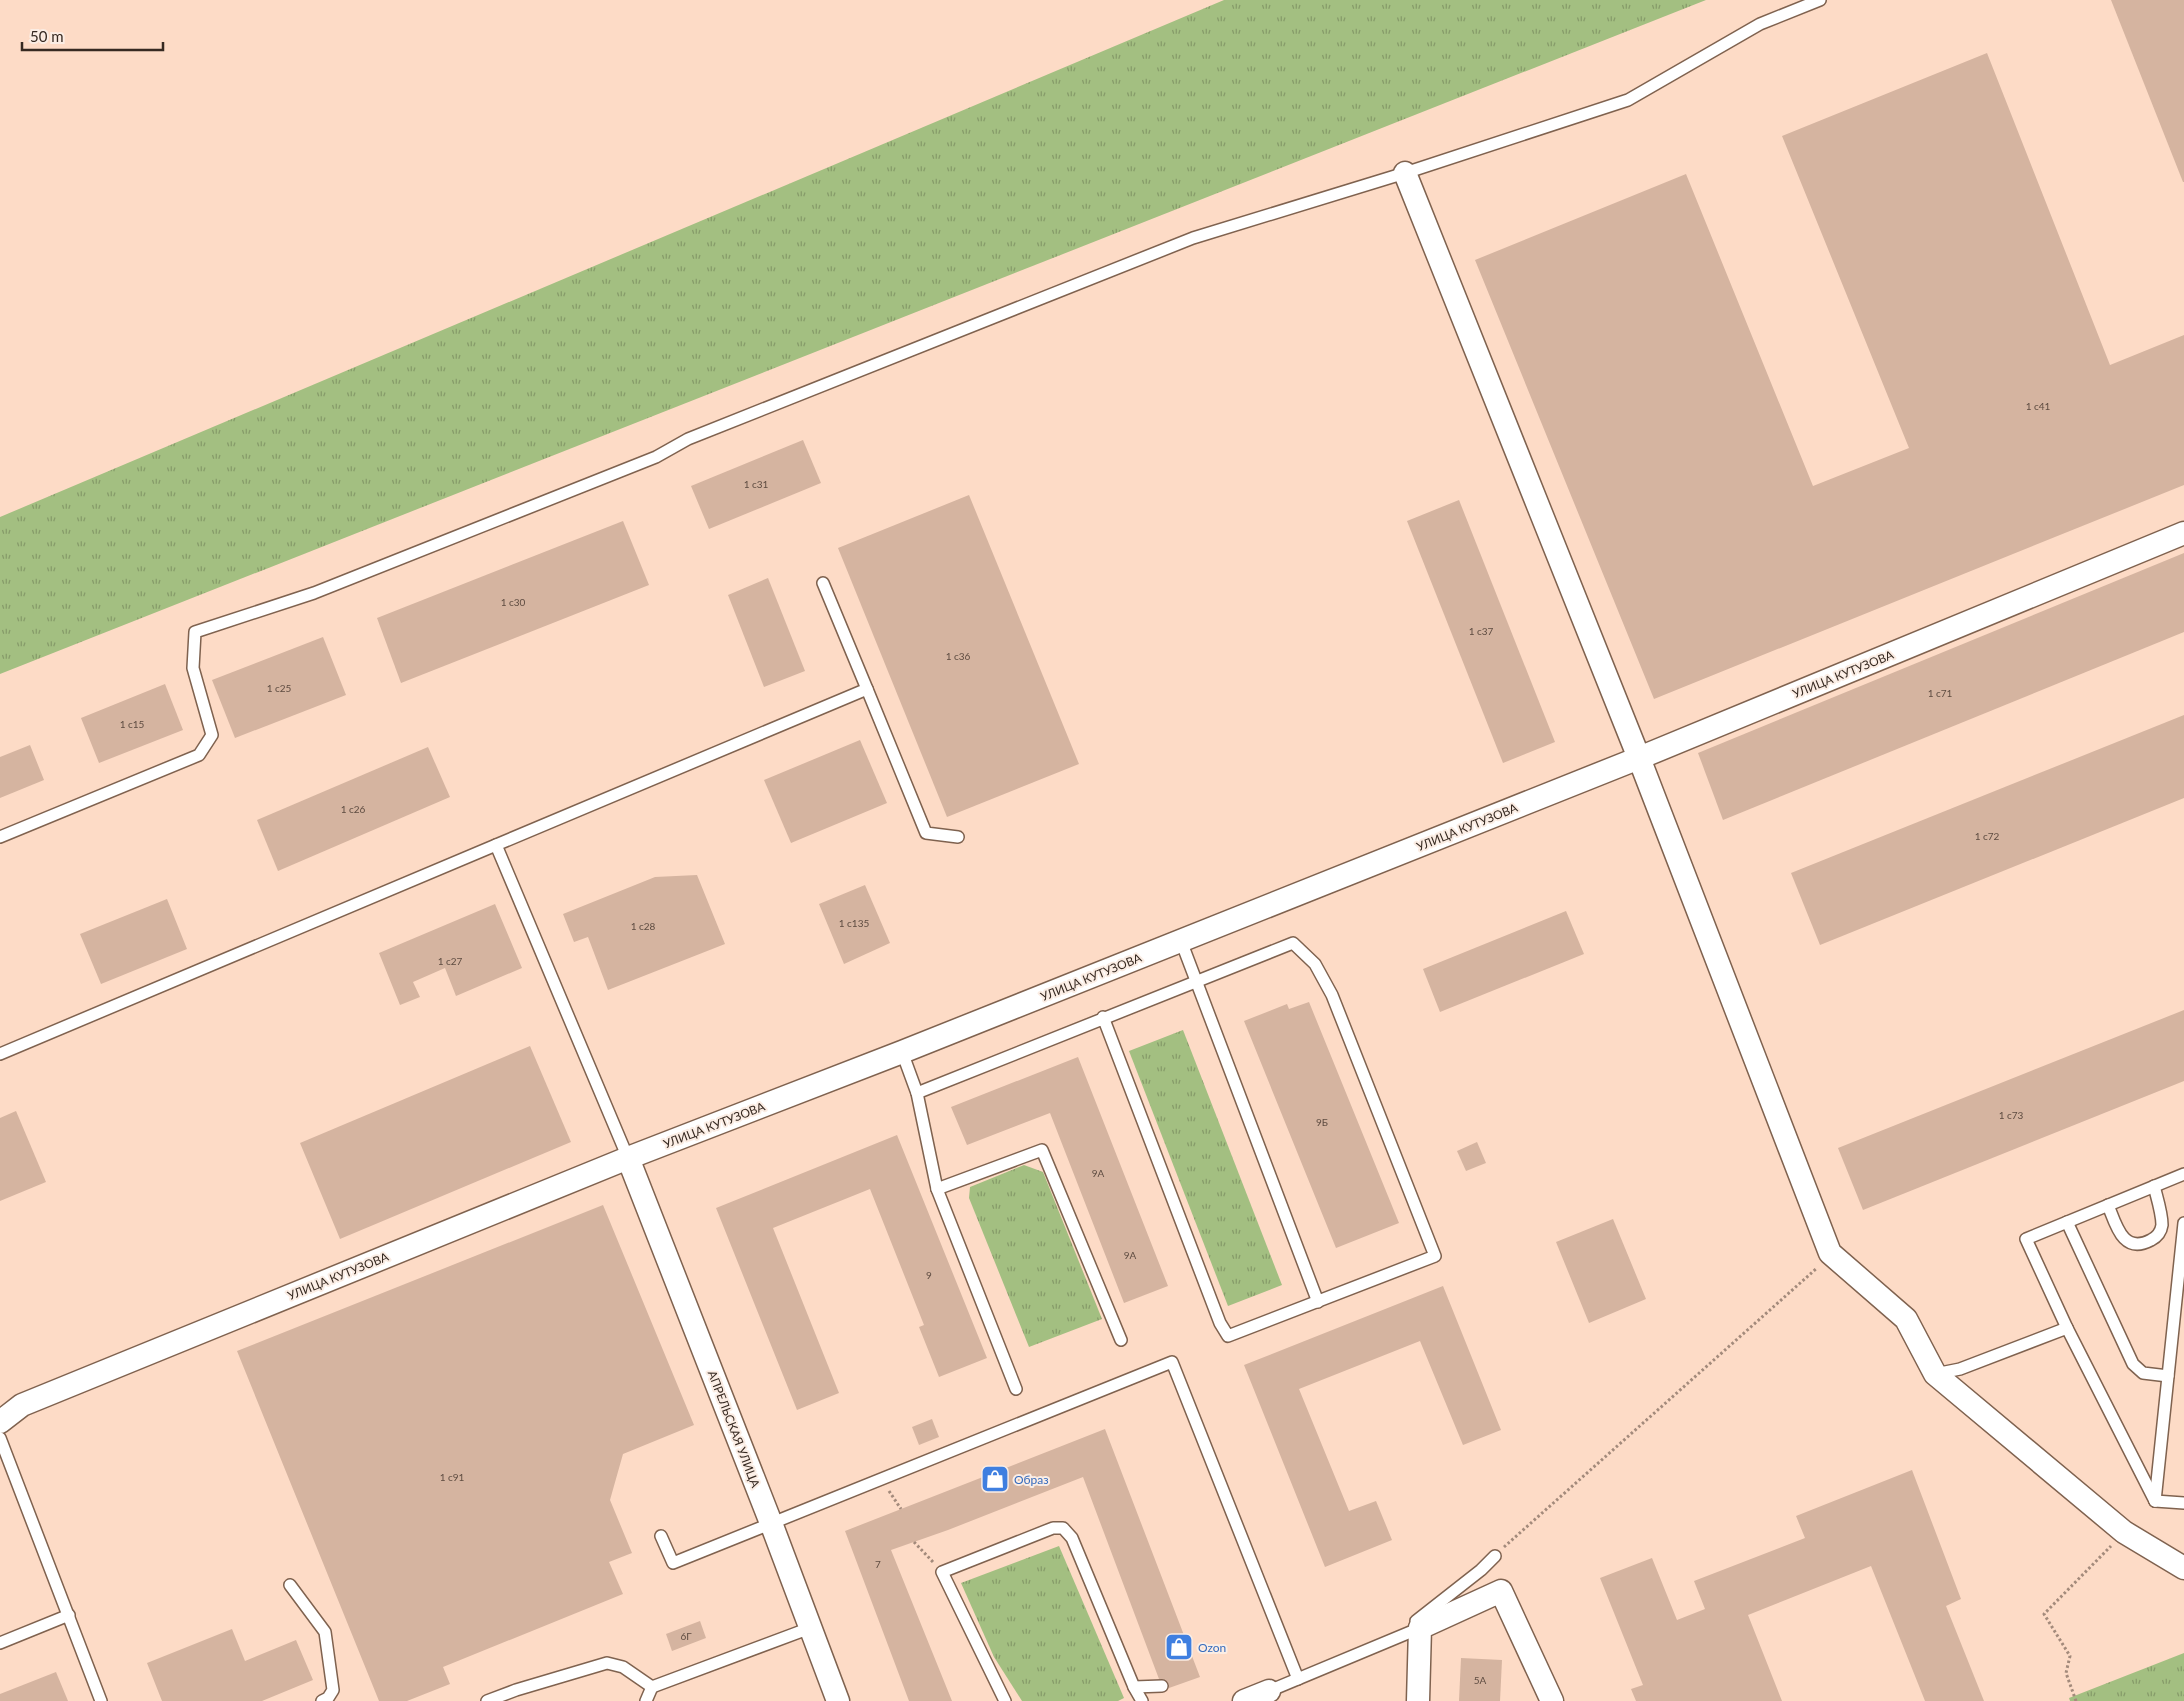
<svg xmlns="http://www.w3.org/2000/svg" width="2184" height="1701" viewBox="0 0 2184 1701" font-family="Lato,sans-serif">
	<defs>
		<pattern id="grass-tufts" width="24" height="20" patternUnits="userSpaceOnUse" patternTransform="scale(1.25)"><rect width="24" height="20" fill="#a3bf81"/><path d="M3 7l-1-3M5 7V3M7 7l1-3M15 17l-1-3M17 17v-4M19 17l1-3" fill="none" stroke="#869b69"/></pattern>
	</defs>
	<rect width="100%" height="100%" fill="#fddbc6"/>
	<g fill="url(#grass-tufts)">
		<path d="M1224,0H1706L0,674V517Z"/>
		<path d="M1183,1030L1282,1285L1228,1306L1129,1051Z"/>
		<path d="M1024,1165L1043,1172L1102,1319L1029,1347L969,1198L970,1187Z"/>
		<path d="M1059,1546L1124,1698L1118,1701H1022L994,1657L961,1583Z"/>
		<path d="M2184,1653V1701H2070L2069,1698Z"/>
	</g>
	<g fill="#d5b4a0">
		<path d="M2111,0H2184V182H2183Z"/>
		<path d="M1987,53L2110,365L2184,335V485L1654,699L1475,260L1686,174L1813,486L1909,448L1782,136Z"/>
		<path d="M803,440L821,483L709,529L691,486Z"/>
		<path d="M969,495L1079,764L947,817L838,548Z"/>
		<path d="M1459,500L1555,742L1503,763L1407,521Z"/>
		<path d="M623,521L649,585L401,683L377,618Z"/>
		<path d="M2184,553V632L1723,820L1698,753Z"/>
		<path d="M768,578L805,671L764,687L728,595Z"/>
		<path d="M323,637L346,695L235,738L212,680Z"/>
		<path d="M165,684L183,730L99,763L81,718Z"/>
		<path d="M2184,715V798L1820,945L1791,873Z"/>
		<path d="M860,740L887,803L791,843L764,780Z"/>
		<path d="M30,745L44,780L0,798V757Z"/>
		<path d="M428,747L450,797L278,871L257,820Z"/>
		<path d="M697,875L725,944L608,990L588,937L574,942L563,914L655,877Z"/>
		<path d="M865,885L890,943L844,964L819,904Z"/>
		<path d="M167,899L187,949L101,984L80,934Z"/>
		<path d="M495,904L522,968L456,996L445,968L413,982L420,997L400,1005L379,953Z"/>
		<path d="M1566,911L1584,954L1440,1012L1423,969Z"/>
		<path d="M1309,1002L1399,1223L1336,1248L1244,1021L1287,1004L1289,1009Z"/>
		<path d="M2184,1010V1081L1863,1210L1838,1148Z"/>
		<path d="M530,1046L571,1142L340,1239L300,1143Z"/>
		<path d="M1078,1057L1168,1286L1124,1303L1050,1113L967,1145L951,1107Z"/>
		<path d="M16,1111L46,1182L0,1201V1118Z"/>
		<path d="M897,1135L987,1358L939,1377L919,1327L924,1325L870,1189L773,1228L839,1393L797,1410L716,1208Z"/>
		<path d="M1477,1142L1486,1163L1466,1171L1457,1151Z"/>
		<path d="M603,1205L694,1425L623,1454L610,1500L632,1553L609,1562L623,1594L443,1667L450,1684L407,1701H379L237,1351Z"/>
		<path d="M1613,1219L1646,1299L1589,1323L1556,1242Z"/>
		<path d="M1443,1286L1501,1430L1463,1445L1420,1341L1299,1389L1349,1511L1376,1501L1392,1540L1325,1567L1244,1365Z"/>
		<path d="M932,1419L939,1437L919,1445L912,1427Z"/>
		<path d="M1105,1429L1200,1677L1169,1688L1168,1682L1159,1679L1083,1477L948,1530L891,1550L952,1701H909L845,1531Z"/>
		<path d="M1912,1470L1961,1599L1946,1606L1984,1701H1925L1871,1566L1748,1615L1782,1701H1636L1631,1689L1643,1685L1600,1578L1652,1558L1677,1620L1705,1609L1694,1581L1805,1538L1796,1516Z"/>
		<path d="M700,1621L706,1638L672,1651L666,1634Z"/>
		<path d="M232,1629L245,1661L296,1640L313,1680L262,1701H162L147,1663Z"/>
		<path d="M1461,1658L1502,1660L1500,1701H1459Z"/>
		<path d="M56,1672L68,1701H0V1694Z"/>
	</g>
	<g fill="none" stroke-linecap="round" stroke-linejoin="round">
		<defs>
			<g id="lane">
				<path d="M867,689L926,833L958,837"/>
				<path d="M0,837L199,755L212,735L193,668L195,632L314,593L656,457L688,439L1193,238L1405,173L1628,100L1760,24L1820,0"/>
				<path d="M1181,941L1318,1302"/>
				<path d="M902,1052L917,1093L937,1189L1016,1389"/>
				<path d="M0,1054L496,845"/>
				<path d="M917,1093L1293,943L1315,964L1332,995L1435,1256L1228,1336L1220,1323L1103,1017"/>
				<path d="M628,1158L496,845L867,689L823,583"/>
				<path d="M937,1189L1042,1150L1121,1340"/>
				<path d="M2108,1205C2116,1225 2123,1255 2151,1240C2157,1237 2161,1232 2162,1225C2162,1213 2157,1198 2154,1186"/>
				<path d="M2067,1222L2133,1364L2143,1373L2168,1376"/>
				<path d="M2067,1328L2026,1239L2184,1174"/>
				<path d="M1935,1374L1960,1369L2067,1328L2155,1501"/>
				<path d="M0,1438L101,1701"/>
				<path d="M2155,1501L2184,1223"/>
				<path d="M2155,1501L2184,1503"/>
				<path d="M661,1536L673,1563L1172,1362L1298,1679"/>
				<path d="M290,1585L325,1632L333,1690L328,1698L322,1701"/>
				<path d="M1416,1621L1481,1570L1495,1556"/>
				<path d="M0,1643L69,1615"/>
				<path d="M1134,1687L1162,1686"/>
				<path d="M1270,1695L1269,1691L1420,1628"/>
				<path d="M487,1701L516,1690L607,1663L623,1667L652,1687L810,1628"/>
				<path d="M646,1701L652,1687"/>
				<path d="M1005,1701L942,1572L1053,1528H1063L1072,1538L1134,1687L1142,1701"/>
			</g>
			<g id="street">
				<path d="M1405,173L1639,758L1830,1253L1906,1319L1935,1374L2124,1532L2184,1568"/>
				<path d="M628,1158L771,1523L838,1701"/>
				<path d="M0,1422L22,1405L628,1158L902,1052L1639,758L2184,533"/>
				<path d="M1244,1701L1269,1691"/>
				<path d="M1418,1701L1420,1628L1501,1591L1552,1701"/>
			</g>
		</defs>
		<use href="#lane" stroke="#7f624f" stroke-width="14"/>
		<use href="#street" stroke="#7f624f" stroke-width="25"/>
		<g stroke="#a38a7b" stroke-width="3" stroke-dasharray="2.5 2.5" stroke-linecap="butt">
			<path d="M889,1491L901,1509"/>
			<path d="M914,1542L933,1562"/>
			<path d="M1504,1547L1817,1268"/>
			<path d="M2076,1701L2066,1673L2070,1656L2044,1614L2111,1546"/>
		</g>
		<use href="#lane" stroke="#fff" stroke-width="11"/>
		<use href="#street" stroke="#fff" stroke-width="22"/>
	</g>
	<defs>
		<symbol id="shop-square" viewBox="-11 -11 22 22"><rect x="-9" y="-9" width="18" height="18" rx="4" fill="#3f7fe0" stroke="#fbede4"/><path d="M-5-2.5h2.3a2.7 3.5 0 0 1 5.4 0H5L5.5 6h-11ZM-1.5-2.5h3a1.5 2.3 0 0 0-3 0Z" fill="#fff"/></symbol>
	</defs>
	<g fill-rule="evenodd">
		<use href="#shop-square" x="979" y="1463" width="32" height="32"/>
		<use href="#shop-square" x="1163" y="1631" width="32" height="32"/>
	</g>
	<g text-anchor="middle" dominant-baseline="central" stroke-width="4" stroke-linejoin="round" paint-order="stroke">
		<g font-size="10" fill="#5e4c41">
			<text x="2038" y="406">1 с41</text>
			<text x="756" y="484">1 с31</text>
			<text x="513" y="602">1 с30</text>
			<text x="1481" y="631">1 с37</text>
			<text x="958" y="656">1 с36</text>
			<text x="279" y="688">1 с25</text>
			<text x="1940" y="693">1 с71</text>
			<text x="132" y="724">1 с15</text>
			<text x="353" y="809">1 с26</text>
			<text x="1987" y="836">1 с72</text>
			<text x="854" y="923">1 с135</text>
			<text x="643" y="926">1 с28</text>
			<text x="450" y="961">1 с27</text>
			<text x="2011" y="1115">1 с73</text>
			<text x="1322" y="1122">9Б</text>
			<text x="1098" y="1173">9А</text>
			<text x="1130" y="1255">9А</text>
			<text x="929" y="1275">9</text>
			<text x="452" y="1477">1 с91</text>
			<text x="878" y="1564">7</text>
			<text x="686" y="1636">6Г</text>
			<text x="1480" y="1680">5А</text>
		</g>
		<g font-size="12" fill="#362921" stroke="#fbede4">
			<text transform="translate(1843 674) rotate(-22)">УЛИЦА КУТУЗОВА</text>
			<text transform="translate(1467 827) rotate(-22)">УЛИЦА КУТУЗОВА</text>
			<text transform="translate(1091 977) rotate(-22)">УЛИЦА КУТУЗОВА</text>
			<text transform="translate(714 1125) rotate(-21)">УЛИЦА КУТУЗОВА</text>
			<text transform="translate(338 1276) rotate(-22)">УЛИЦА КУТУЗОВА</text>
			<text transform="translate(734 1429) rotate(69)">АПРЕЛЬСКАЯ УЛИЦА</text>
		</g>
		<g font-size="12" fill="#366cbe" stroke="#fbede4" text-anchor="start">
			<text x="1014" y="1479">Образ</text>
			<text x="1198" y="1647">Ozon</text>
		</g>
	</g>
	<path d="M22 42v8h141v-8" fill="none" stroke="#362921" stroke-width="2.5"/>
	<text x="30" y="42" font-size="15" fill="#362921" stroke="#fbede4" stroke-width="4" paint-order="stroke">50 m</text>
</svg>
